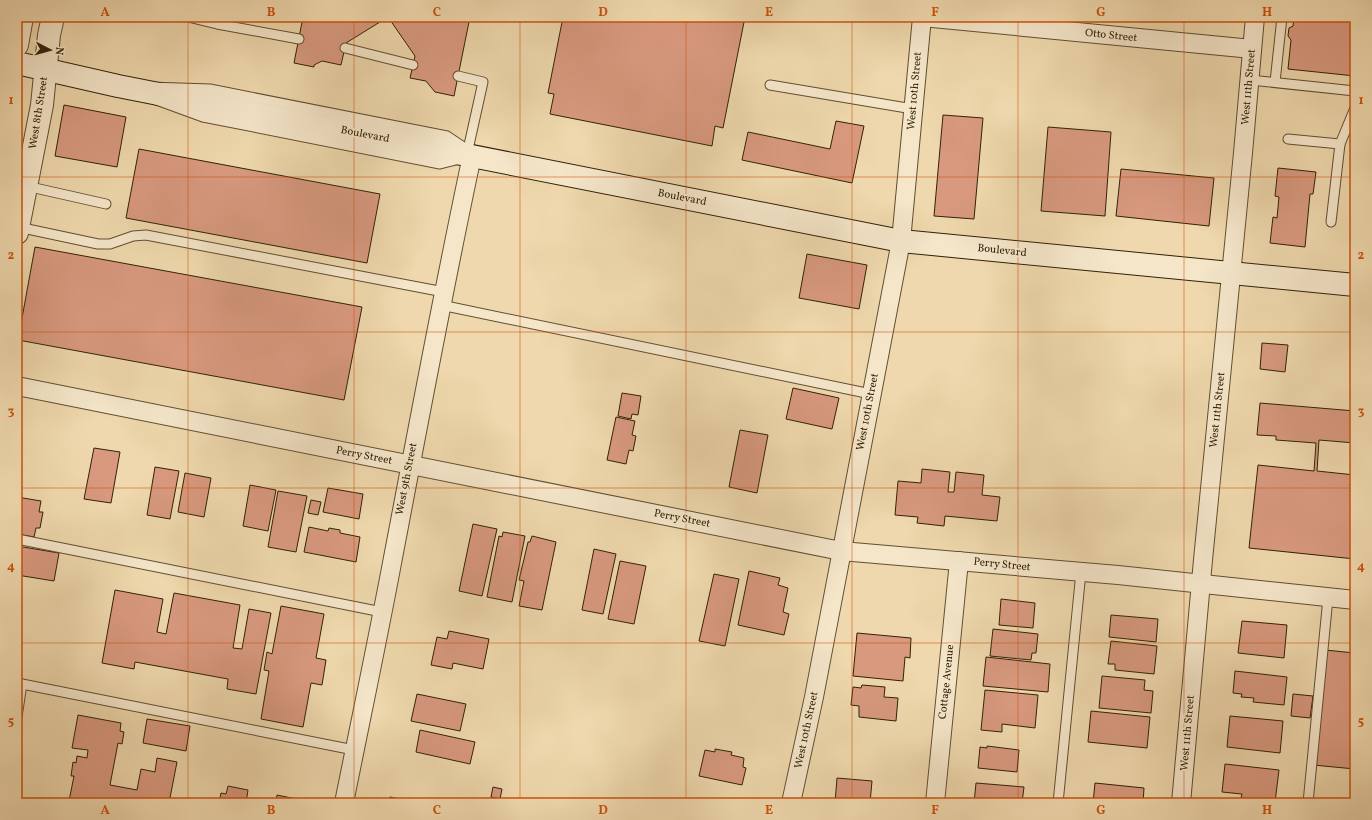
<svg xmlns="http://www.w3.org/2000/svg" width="1372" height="820" viewBox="0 0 1372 820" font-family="Vollkorn,serif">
	<rect width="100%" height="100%" fill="#efd8ad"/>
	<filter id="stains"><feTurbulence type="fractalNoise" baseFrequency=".005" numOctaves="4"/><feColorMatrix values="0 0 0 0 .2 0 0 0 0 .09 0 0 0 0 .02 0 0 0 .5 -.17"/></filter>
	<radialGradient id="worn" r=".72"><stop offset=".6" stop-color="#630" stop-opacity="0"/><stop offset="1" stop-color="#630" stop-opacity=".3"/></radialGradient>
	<g fill="#d8997f" stroke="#312108">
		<path d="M303,17H470L454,96L435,92L426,81L410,78L415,56L388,17L346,43L341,65L322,61L314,65V67L294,63Z"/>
		<path d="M563,17H745L723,128L715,126L712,146L550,114L554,94L548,93Z"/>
		<path d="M1320,17H1355V76L1288,69L1291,40L1288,36L1289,28L1293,26L1294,18L1319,21Z"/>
		<path d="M64,105L126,117L117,167L55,156Z"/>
		<path d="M943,115L983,118L974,219L934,216Z"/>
		<path d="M836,121L864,126L852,183L742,160L748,132L830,149Z"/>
		<path d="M1048,127L1111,132L1105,216L1041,211Z"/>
		<path d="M139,149L380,194L367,263L126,218Z"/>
		<path d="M1278,168L1316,172L1313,194H1310L1305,247L1270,243L1273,217L1277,218L1279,197L1275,196Z"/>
		<path d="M1121,169L1214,178L1209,226L1116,216Z"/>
		<path d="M35,247L362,307L344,400L18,340Z"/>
		<path d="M807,254L867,265L859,309L799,298Z"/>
		<path d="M1262,343L1288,345L1285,372L1260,369Z"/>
		<path d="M793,388L839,398L832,429L786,419Z"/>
		<path d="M622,393L641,396L638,415L632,414L631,419L618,416Z"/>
		<path d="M1260,403L1355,411V443L1319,440L1317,471L1355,475V559L1249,548L1258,465L1314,471L1316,443L1276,440V436L1257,435Z"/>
		<path d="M616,417L635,421L632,435L636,436L633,451L629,450L626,464L607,460Z"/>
		<path d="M740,430L768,435L757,493L729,487Z"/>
		<path d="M94,448L120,452L111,503L84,499Z"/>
		<path d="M155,467L179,471L170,519L147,515Z"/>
		<path d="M922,469L950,472L948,492H954L956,472L984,475L982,495L1000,497L997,521L945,516L944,526L917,523L918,517L895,515L898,481L921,483Z"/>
		<path d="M185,473L211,478L204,517L178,512Z"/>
		<path d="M250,485L276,490L268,531L243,526Z"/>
		<path d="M328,488L363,494L359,519L323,512Z"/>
		<path d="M278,491L307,496L296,552L268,547Z"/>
		<path d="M17,497L41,501L39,512H43L40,528H36L34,537L17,534Z"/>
		<path d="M311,500L321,502L318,515L308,513Z"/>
		<path d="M473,524L497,529L482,596L459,591Z"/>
		<path d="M309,527L328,531L329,528L340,530V533L360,537L356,562L304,552Z"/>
		<path d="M503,532L525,536L512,602L487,597L499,536L502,537Z"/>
		<path d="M532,536L556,542L542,610L519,606L524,581L519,580L528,542H530Z"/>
		<path d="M17,546L59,553L54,581L17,575Z"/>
		<path d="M594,549L616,554L603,614L582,610Z"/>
		<path d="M620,561L646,566L634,624L608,619Z"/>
		<path d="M749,571L780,578L778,585L788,588L783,612L789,614L784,635L738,625Z"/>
		<path d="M714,574L739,579L725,646L699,641Z"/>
		<path d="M115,590L163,599L157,632L166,634L174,593L240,605L233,648L242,649L249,609L271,613L256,694L227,689L228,679L135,662L134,669L102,663Z"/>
		<path d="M1001,599L1035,603L1033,628L999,625Z"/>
		<path d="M281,606L324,614L316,658L326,660L322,685L311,683L303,727L261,719L269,671L264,670L267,652L272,654Z"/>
		<path d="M1111,615L1158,619L1156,642L1109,637Z"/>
		<path d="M1242,621L1287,625L1284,658L1238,653Z"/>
		<path d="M993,629L1038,634L1036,653H1032L1031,660L990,656Z"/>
		<path d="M449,631L489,639L483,669L453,663L452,669L431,665L437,637L447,639Z"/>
		<path d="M857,633L911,638L910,658L905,657L903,681L853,676Z"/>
		<path d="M1111,641L1157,646L1154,674L1115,670V664H1108Z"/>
		<path d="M1325,650L1355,653V769L1313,765Z"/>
		<path d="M986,657L1050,664L1048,692L983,686Z"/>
		<path d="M1235,671L1287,677L1284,705L1253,702L1254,698L1241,697L1242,694L1233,693Z"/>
		<path d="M1102,676L1145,680L1144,690L1153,691L1151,713L1099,708Z"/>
		<path d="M862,685L885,687L884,697L898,698L896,721L859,717V706L851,705L853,687L861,688Z"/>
		<path d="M985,690L1038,695L1035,728L1002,724V732L981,730Z"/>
		<path d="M417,694L466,704L460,731L411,721Z"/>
		<path d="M1293,694L1313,696L1310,718L1291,716Z"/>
		<path d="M1091,711L1150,717L1147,748L1088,742Z"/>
		<path d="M78,715L121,723L120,731L124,732L122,744L118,743L110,785L137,790L141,769L155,772L157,758L177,762L169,803H123L103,800V803H79L69,801L74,776H71L73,762L76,763L77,756L87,758L88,750L72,748Z"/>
		<path d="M1230,716L1283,721L1280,753L1227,747Z"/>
		<path d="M147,719L190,726L186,751L143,743Z"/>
		<path d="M420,730L475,742L470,764L416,752Z"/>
		<path d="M987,746L1019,750L1017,772L978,768L980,747L987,748Z"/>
		<path d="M715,749L732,752L731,755L744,758L743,767L746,768L742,785L699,776L705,750L715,752Z"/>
		<path d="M1225,764L1279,770L1275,802L1241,798L1242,794L1222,792Z"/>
		<path d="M837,778L872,781L870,803H835Z"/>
		<path d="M976,783L1024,787L1022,803H974Z"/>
		<path d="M1095,783L1144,788L1143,803H1093Z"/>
		<path d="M228,786L248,790L246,803H219L221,793L226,794Z"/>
		<path d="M493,787L502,789L500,799L491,797Z"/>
		<path d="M277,795L301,800V803H276Z"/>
		<path d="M390,797L419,803H382V800L389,802Z"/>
	</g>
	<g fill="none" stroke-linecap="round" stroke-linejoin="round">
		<defs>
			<g id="service">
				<path d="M188,17L217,24L299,39"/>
				<path d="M345,48L413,65"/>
				<path d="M458,76L483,82L467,154"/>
				<path d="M1250,80L1355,91"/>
				<path d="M1275,82L1282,17"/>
				<path d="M770,85L913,109"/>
				<path d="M118,86L210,89L447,136L468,150L472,156L440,164L203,117Z"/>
				<path d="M1288,139L1340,144L1331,222"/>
				<path d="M1340,144L1355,108"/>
				<path d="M26,186L106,204"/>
				<path d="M18,227L98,244H110L133,236L146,235L444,292"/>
				<path d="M441,305L871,394"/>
				<path d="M17,539L382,612"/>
				<path d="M17,683L354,750"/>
				<path d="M17,717L22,684"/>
				<path d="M1058,803L1081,572"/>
				<path d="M1308,803L1328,598"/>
			</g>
			<g id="minor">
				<path d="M922,17L1252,49"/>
				<path d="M17,386L841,551L1118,575L1355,600"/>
				<path d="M344,803C360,723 377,643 392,563C418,427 443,291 472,156"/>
				<path d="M791,803L814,697L901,241L922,17"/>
				<path d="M935,803L959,561"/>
				<path d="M1181,803L1203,560L1243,153L1255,17"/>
			</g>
			<g id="tertiary">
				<path d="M17,45L22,17"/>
				<path d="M17,233L42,105L49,35L53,17"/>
			</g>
			<path id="secondary" d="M17,63L118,86L901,241L1355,285"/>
		</defs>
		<use href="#service" stroke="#604f31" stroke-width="11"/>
		<use href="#minor" stroke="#604f31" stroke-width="20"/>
		<use href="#tertiary" stroke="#604f31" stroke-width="24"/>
		<use href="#secondary" stroke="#312108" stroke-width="24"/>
		<use href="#service" stroke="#f5e6ca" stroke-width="9"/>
		<use href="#minor" stroke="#f5e6ca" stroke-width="18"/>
		<use href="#tertiary" stroke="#f5e6ca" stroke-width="22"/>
		<use href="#secondary" stroke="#f5e6ca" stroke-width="22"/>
	</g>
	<path fill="none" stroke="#cd510b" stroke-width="1" stroke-opacity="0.55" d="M188,17V803M354,17V803M520,17V803M686,17V803M852,17V803M1018,17V803M1184,17V803M17,177H1355M17,332H1355M17,488H1355M17,643H1355"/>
	<g text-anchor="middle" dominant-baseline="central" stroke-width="4" stroke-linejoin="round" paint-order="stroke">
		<g font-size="11" fill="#312108" stroke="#f5e6ca">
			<text transform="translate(1111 36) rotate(6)">Otto Street</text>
			<text transform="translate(1249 87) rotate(-85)">West 11th Street</text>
			<text transform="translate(915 91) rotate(-85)">West 10th Street</text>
			<text transform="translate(39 113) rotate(-81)">West 8th Street</text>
			<text transform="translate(365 135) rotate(11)">Boulevard</text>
			<text transform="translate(682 198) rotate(11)">Boulevard</text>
			<text transform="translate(1002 251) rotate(6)">Boulevard</text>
			<text transform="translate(1218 410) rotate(-84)">West 11th Street</text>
			<text transform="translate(868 412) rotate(-79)">West 10th Street</text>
			<text transform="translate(364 456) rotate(11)">Perry Street</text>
			<text transform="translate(407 479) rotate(-79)">West 9th Street</text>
			<text transform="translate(682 519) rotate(11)">Perry Street</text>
			<text transform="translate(1002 565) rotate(6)">Perry Street</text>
			<text transform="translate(947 682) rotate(-84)">Cottage Avenue</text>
			<text transform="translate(807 730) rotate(-78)">West 10th Street</text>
			<text transform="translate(1188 733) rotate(-85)">West 11th Street</text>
		</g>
	</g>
	<rect width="1372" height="820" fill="none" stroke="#efd8ad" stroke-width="44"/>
	<g transform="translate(50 50) rotate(96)" stroke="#f5e6ca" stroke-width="3" paint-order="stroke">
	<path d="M0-3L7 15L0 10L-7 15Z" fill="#312108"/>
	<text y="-6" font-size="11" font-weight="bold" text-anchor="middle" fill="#312108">N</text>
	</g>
	<rect x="22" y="22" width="1328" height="776" fill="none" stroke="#cd510b" stroke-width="1.5"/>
	<g font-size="13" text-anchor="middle" font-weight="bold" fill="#cd510b">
		<text x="105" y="16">A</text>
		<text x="271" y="16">B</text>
		<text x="437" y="16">C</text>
		<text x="603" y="16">D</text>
		<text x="769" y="16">E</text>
		<text x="935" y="16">F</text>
		<text x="1101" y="16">G</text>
		<text x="1267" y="16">H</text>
		<text x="11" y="104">1</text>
		<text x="1361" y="104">1</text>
		<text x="11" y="259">2</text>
		<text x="1361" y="259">2</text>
		<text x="11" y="415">3</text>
		<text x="1361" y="415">3</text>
		<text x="11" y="570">4</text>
		<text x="1361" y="570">4</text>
		<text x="11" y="725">5</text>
		<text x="1361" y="725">5</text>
		<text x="105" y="814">A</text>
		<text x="271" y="814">B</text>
		<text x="437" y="814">C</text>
		<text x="603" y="814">D</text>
		<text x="769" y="814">E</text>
		<text x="935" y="814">F</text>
		<text x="1101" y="814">G</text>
		<text x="1267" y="814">H</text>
	</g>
	<rect width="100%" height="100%" filter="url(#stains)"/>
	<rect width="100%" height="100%" fill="url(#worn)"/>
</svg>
